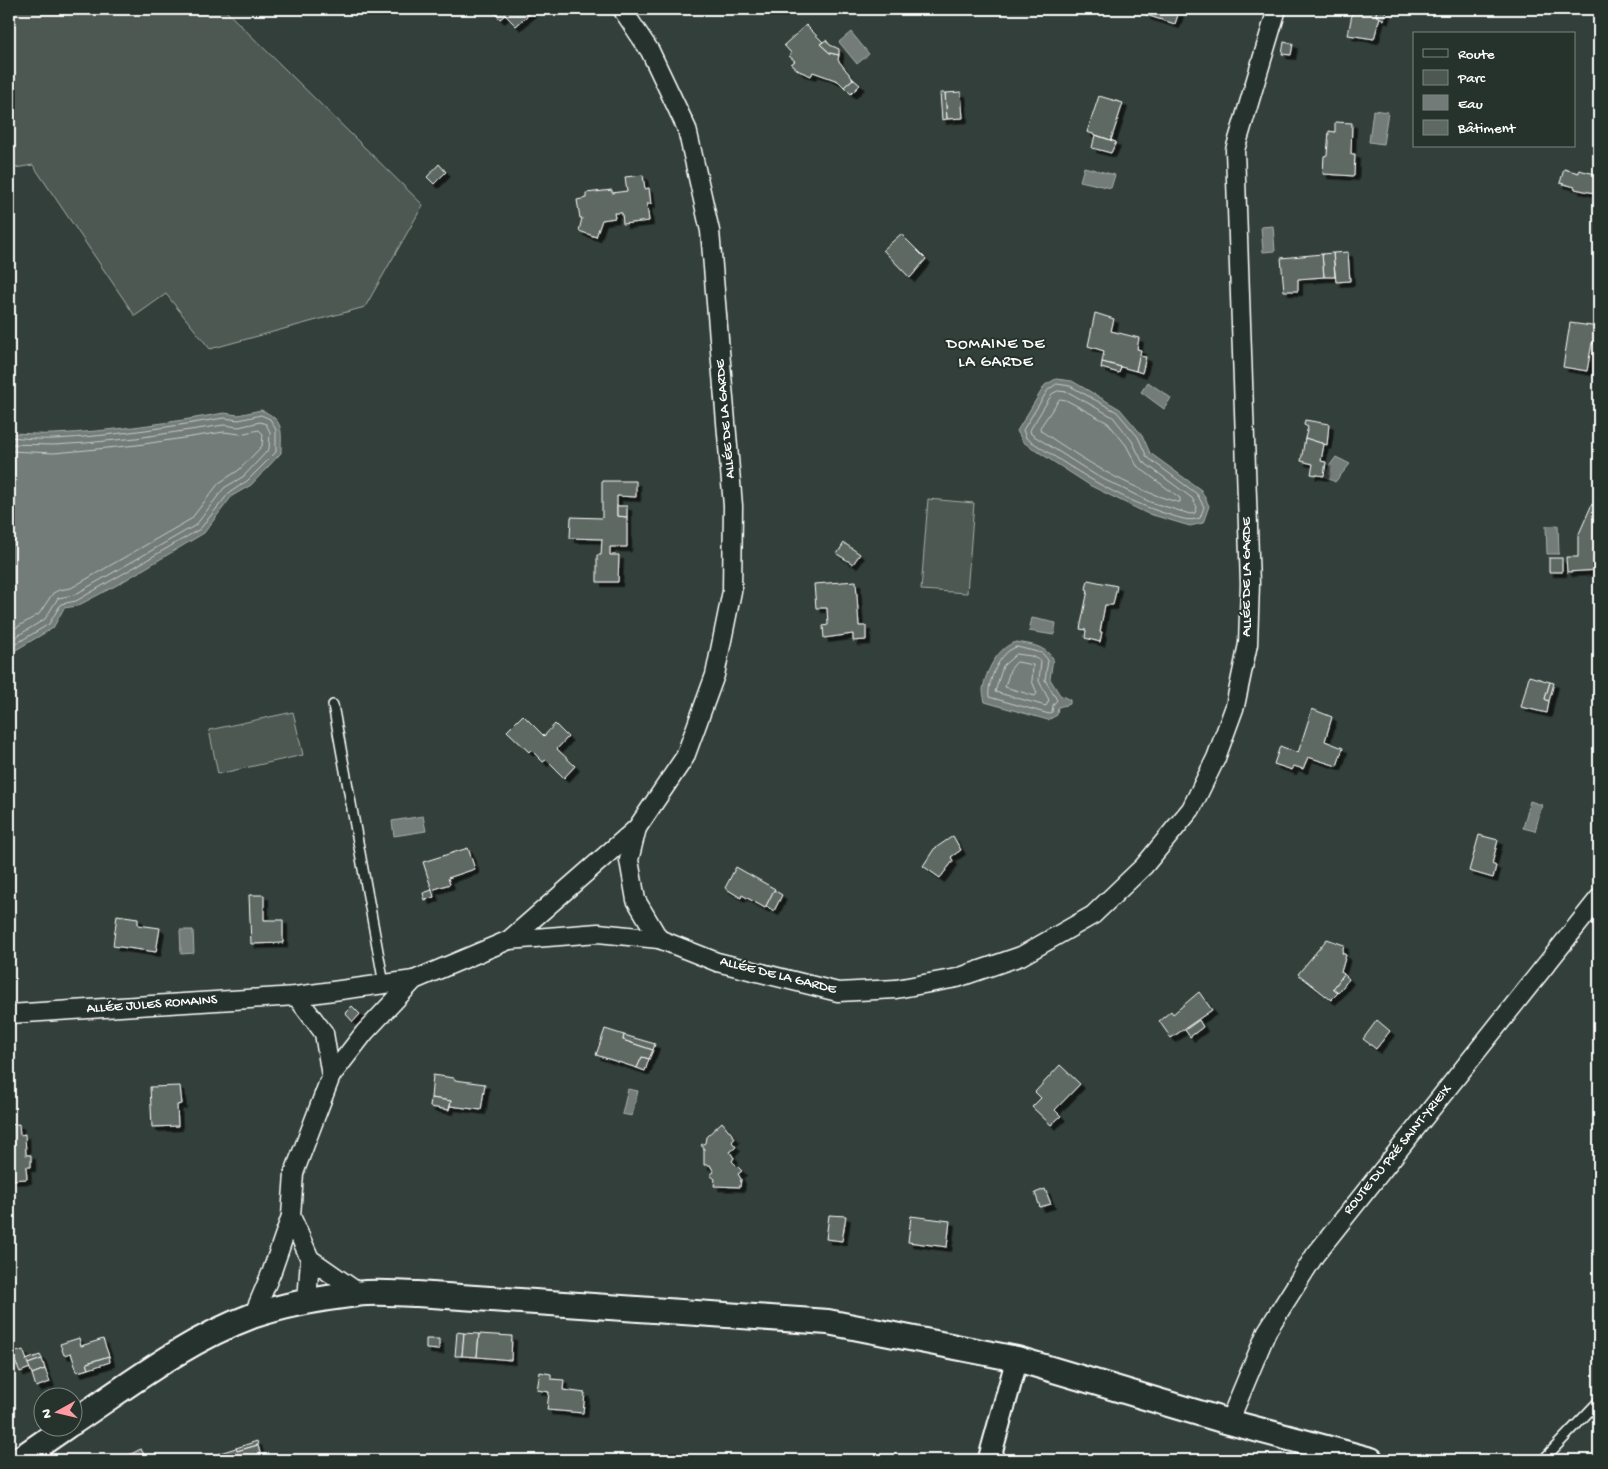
<svg xmlns="http://www.w3.org/2000/svg" width="1608" height="1469" viewBox="0 0 1608 1469" font-family="'Gochi Hand',sans-serif">
	<defs>
		<filter id="shadow"><feDropShadow dx="4.5" dy="4.5" stdDeviation="0" flood-color="#0009"/></filter>
	</defs>
	<rect width="100%" height="100%" fill="#333f3a"/>
	<filter id="ink" filterUnits="userSpaceOnUse"><feTurbulence type="fractalNoise" baseFrequency=".02" numOctaves="2"/><feDisplacementMap in="SourceGraphic" scale="10" xChannelSelector="R" yChannelSelector="G"/><feConvolveMatrix kernelMatrix="1 2 1 2 8 2 1 2 1" color-interpolation-filters="sRGB"/></filter>
	<g filter="url(#ink)">
		<g fill="#4d5853" stroke="#a6aca9">
			<path d="M9,9H224L423,205L365,307L210,349L166,294L135,316L33,165L9,169Z"/>
			<path d="M928,499L974,503L967,593L921,590Z"/>
			<path d="M293,712L303,755L218,774L209,730Z"/>
		</g>
		<g fill="#737b78" stroke="#abb0ae">
			<path d="M851,32L869,54L857,64L839,42Z"/>
			<path d="M1373,110L1388,112L1383,144L1369,142Z"/>
			<path d="M1084,167L1115,175L1111,188L1080,181Z"/>
			<path d="M1273,226L1275,251L1263,252L1261,227Z"/>
			<path d="M1056,379L1072,381L1120,409L1142,435L1150,453L1201,490L1209,506L1203,523L1190,526L1146,513L1091,486L1023,442L1017,431L1045,385Z"/>
			<path d="M1148,382L1171,398L1164,409L1141,392Z"/>
			<path d="M261,410C285,420 281,431 281,453L251,485L232,496L204,533L117,585L77,606L64,608L53,628L9,654V433C24,433 40,435 55,434C112,431 169,423 224,413L238,415Z"/>
			<path d="M1336,457L1350,464L1335,482L1326,477L1330,465Z"/>
			<path d="M1558,525L1559,554H1547L1546,526Z"/>
			<path d="M1032,618L1056,623L1054,635L1029,631Z"/>
			<path d="M1017,642C1033,645 1042,645 1053,658L1050,679L1060,695L1070,700V704L1058,707L1057,715L1048,720L985,702C984,698 983,693 983,690C985,672 999,645 1017,642Z"/>
			<path d="M1530,801L1542,805L1535,831L1523,828Z"/>
			<path d="M423,816L426,831L394,836L392,821Z"/>
			<path d="M180,930H193L194,953L181,954Z"/>
			<path d="M628,1089L638,1091L632,1116L622,1114Z"/>
		</g>
		<g fill="none" stroke-linecap="round" stroke-linejoin="round">
			<g stroke="#c7cac9" stroke-width="1">
				<path d="M1057,384L1070,386L1117,412L1138,437L1147,457L1197,494L1204,507L1200,518C1189,522 1180,518 1170,515C1117,499 1072,468 1026,438L1023,430L1048,390Z"/>
				<path d="M1058,391L1068,392L1113,417L1132,441L1142,461L1192,498L1197,507L1195,513L1190,514L1150,502L1097,476L1031,434L1030,430L1052,394Z"/>
				<path d="M1060,399L1066,400L1108,423L1126,445L1137,466L1180,498V502H1177C1127,488 1084,460 1041,431L1040,428Z"/>
				<path d="M9,437C24,438 40,440 55,439C112,436 168,427 224,418L239,420L261,415L270,419L276,430V452L247,481L229,493L200,529L76,601L61,604L49,624L9,648"/>
				<path d="M9,444L53,445L86,443L136,438L224,425L239,427L260,422L266,424L270,432L269,449L244,476L224,488L196,525L74,595L58,598L45,619L9,641"/>
				<path d="M9,451L54,453L87,450L137,445L224,432L240,434L259,430L263,434L262,446L239,470L219,483L191,519L71,588L59,590L53,593L39,614L9,632"/>
				<path d="M1017,647L1042,653L1048,660L1045,680L1057,700L1053,705L1052,712L1049,714L989,697C987,682 1000,650 1017,647Z"/>
				<path d="M1017,654L1031,656L1041,661L1039,681L1049,700L1046,706L995,692L1003,666Z"/>
				<path d="M1017,662L1033,665L1032,681L1037,693L1035,696L1005,687L1010,670Z"/>
			</g>
		</g>
		<g fill="#5f6964" stroke="#fff" filter="url(#shadow)">
			<path d="M490,9H535L516,26L505,15L500,19Z"/>
			<path d="M1148,9H1174L1179,12L1175,24L1146,15Z"/>
			<path d="M1353,9H1377L1376,15L1380,17L1374,39L1348,35Z"/>
			<path d="M1377,9H1386L1384,20L1376,15Z"/>
			<path d="M806,25L823,42L820,44L830,53L839,55L838,60L853,79L844,87L838,81L813,72L811,76L799,71L791,64L795,61L789,56L791,53L784,45Z"/>
			<path d="M826,40L830,45L839,49V55L830,53L820,44Z"/>
			<path d="M1284,42L1293,44L1291,55L1282,54Z"/>
			<path d="M853,79L860,85L851,94L844,87Z"/>
			<path d="M961,92L963,118L947,119L945,93Z"/>
			<path d="M940,93H945L947,119L942,120Z"/>
			<path d="M1099,96L1123,103L1111,140L1087,132Z"/>
			<path d="M1335,122L1352,123L1351,154H1355L1354,176L1323,174L1324,156L1327,155L1329,131L1335,132Z"/>
			<path d="M1095,135L1116,142L1111,153L1092,148Z"/>
			<path d="M439,164L446,172L434,184L427,177Z"/>
			<path d="M1564,169L1579,173V170L1599,175V194L1575,189V187L1560,183Z"/>
			<path d="M643,175L645,189L649,188L651,204H647L649,221L623,224L622,213H614L615,218L602,220L596,237L579,231L582,218H580L577,200L586,198V193L612,190V193L627,191L625,177Z"/>
			<path d="M901,234L926,259L910,278L883,250Z"/>
			<path d="M1348,252L1350,281L1336,282L1333,253Z"/>
			<path d="M1333,253L1335,277H1324L1322,254Z"/>
			<path d="M1322,254L1324,277L1298,279V291H1284L1281,258Z"/>
			<path d="M1095,313L1114,319L1111,331L1139,338L1137,349L1141,350L1136,371L1102,362L1104,351L1088,346Z"/>
			<path d="M1570,323L1599,327V345L1592,343L1587,371L1563,367Z"/>
			<path d="M1139,356L1146,357L1142,373L1136,371Z"/>
			<path d="M1102,362L1121,367L1119,373L1101,368Z"/>
			<path d="M1305,420L1329,424L1327,445L1305,438L1308,427L1304,425Z"/>
			<path d="M1305,438L1324,444L1321,461L1326,462L1324,476L1311,474L1313,464L1301,461Z"/>
			<path d="M602,481H636V497L617,496V516L627,517V547H610V555H619L618,582H597V555H601L602,539L570,538L571,517L602,518Z"/>
			<path d="M1592,504L1599,508V570L1567,572L1566,557H1578V536Z"/>
			<path d="M617,506H627V517L617,516Z"/>
			<path d="M844,543L860,554L853,564L837,554Z"/>
			<rect x="1549" y="558" width="13" height="14"/>
			<path d="M1088,580L1117,586L1113,605H1105L1100,632H1102L1100,642L1085,638L1086,630L1080,629L1088,590L1086,589Z"/>
			<path d="M856,581L859,626H866V640L853,641V634L824,638L823,626L828,625L827,608H816L814,584Z"/>
			<path d="M1529,676L1550,682L1545,699L1549,701L1547,713L1521,707Z"/>
			<path d="M1550,682L1554,683L1549,701L1545,699Z"/>
			<path d="M1312,709L1332,717L1325,741L1343,748L1337,766L1308,757L1303,769L1294,766L1292,770L1274,764L1280,746L1298,753Z"/>
			<path d="M523,715L544,736L555,724L568,737L557,749L575,766L564,778L546,760L543,762L531,750L529,752L507,731Z"/>
			<path d="M1479,835L1498,840L1492,864L1496,866L1493,878L1469,871Z"/>
			<path d="M953,836L961,850L951,857L953,861L940,878L923,866L934,849Z"/>
			<path d="M468,848L475,869L448,878L450,884L432,890L423,862Z"/>
			<path d="M736,867L775,889L765,908L742,895L741,898L725,888Z"/>
			<path d="M432,890L434,897L425,900L423,893Z"/>
			<path d="M774,890L782,895L774,911L766,906Z"/>
			<path d="M249,895H264V920H283V943L251,944Z"/>
			<path d="M117,915L138,918V925L160,928L156,952L113,946Z"/>
			<path d="M1327,939L1344,945L1342,953L1346,955L1341,972L1344,974L1333,989L1338,993L1331,1000L1298,974Z"/>
			<path d="M1344,974L1349,979L1338,993L1333,989Z"/>
			<path d="M1199,992L1212,1010L1171,1038L1159,1021L1171,1011L1173,1014Z"/>
			<path d="M352,1006L360,1014L353,1022L345,1013Z"/>
			<path d="M1199,1020L1203,1027L1190,1037L1185,1030Z"/>
			<path d="M1377,1020L1390,1031L1376,1049L1363,1039Z"/>
			<path d="M605,1029L624,1035L623,1040L653,1050L649,1059L642,1057L637,1068L596,1055Z"/>
			<path d="M624,1035L655,1044L653,1050L623,1040Z"/>
			<path d="M642,1057L649,1059L645,1071L637,1068Z"/>
			<path d="M1060,1065L1080,1084L1055,1110L1061,1116L1051,1125L1032,1107L1041,1098L1035,1092Z"/>
			<path d="M433,1075L454,1078L455,1080L485,1084L481,1110L450,1106L451,1101L431,1098Z"/>
			<path d="M180,1086L182,1104L177,1105L178,1126L152,1127L150,1087Z"/>
			<path d="M431,1098L451,1101L449,1110L430,1107Z"/>
			<path d="M722,1122L735,1138L732,1142L736,1147L730,1152L734,1158L732,1161L742,1171L738,1174L741,1179L740,1187L714,1186L715,1179L710,1175L714,1172L710,1165H704V1149L701,1145L705,1143L706,1137Z"/>
			<path d="M19,1124L20,1135L25,1134L26,1155H31V1167H26L27,1179L9,1180V1125Z"/>
			<path d="M1045,1189L1051,1204L1040,1207L1035,1193Z"/>
			<path d="M829,1215L846,1216L842,1241L826,1239Z"/>
			<path d="M911,1216L950,1221L947,1247L908,1242Z"/>
			<path d="M457,1332L464,1333L462,1356H455Z"/>
			<path d="M464,1333L479,1334L477,1357L462,1356Z"/>
			<path d="M479,1334L512,1336L511,1360L477,1357Z"/>
			<path d="M79,1338L81,1346L103,1339L109,1356L87,1363L89,1369L77,1372L71,1353L64,1355L60,1344Z"/>
			<path d="M426,1339H439V1350L426,1349Z"/>
			<path d="M23,1350L30,1368L20,1372L14,1359L9,1361V1354Z"/>
			<path d="M40,1355L42,1359L28,1364L26,1360Z"/>
			<path d="M109,1356L110,1362L89,1369L87,1363Z"/>
			<path d="M42,1359L45,1369L32,1374L28,1364Z"/>
			<path d="M45,1369L50,1382L36,1387L32,1374Z"/>
			<path d="M540,1372L551,1374V1379L564,1380L563,1390L585,1393L583,1413L547,1410L549,1392L537,1390Z"/>
			<path d="M257,1441L258,1445L237,1451L236,1448Z"/>
			<path d="M258,1445L262,1460H219L217,1454L236,1448L237,1451Z"/>
			<path d="M141,1449L147,1460H119Z"/>
		</g>
		<g fill="none" stroke-linecap="round" stroke-linejoin="round">
			<defs>
				<g id="service">
					<path d="M333,705L384,984"/>
					<path d="M1543,1460L1599,1401"/>
				</g>
				<g id="minor">
					<path d="M659,939L717,962L838,992L896,989L957,978L1021,956L1093,915L1144,866L1191,809L1216,758L1235,706L1248,644L1250,584L1235,150L1277,9"/>
					<path d="M509,940L598,933L659,939L636,900L629,860L637,828"/>
					<path d="M296,996L324,1033L331,1076"/>
					<path d="M9,1014L296,996L414,980"/>
					<path d="M291,1216L310,1259L359,1293"/>
					<path d="M307,1302L310,1259"/>
					<path d="M253,1316L272,1271L291,1216L294,1173L331,1076L365,1032L414,980L509,940L637,828L685,757L715,675L732,591L733,506L710,231L687,129L650,51L622,9"/>
					<path d="M1229,1422L1267,1331L1315,1255L1599,898"/>
				</g>
				<path id="tertiary" d="M989,1460L1017,1359"/>
				<g id="secondary">
					<path d="M72,1423C130,1384 187,1340 252,1316C284,1305 323,1298 357,1294C376,1291 398,1294 417,1294L828,1322L1017,1359L1229,1422L1371,1460"/>
					<path d="M18,1460L67,1426"/>
				</g>
			</defs>
			<use href="#service" stroke="#fff" stroke-width="12"/>
			<use href="#minor" stroke="#fff" stroke-width="21"/>
			<use href="#tertiary" stroke="#fff" stroke-width="25"/>
			<use href="#secondary" stroke="#fff" stroke-width="28"/>
			<use href="#service" stroke="#26332d" stroke-width="9"/>
			<use href="#minor" stroke="#26332d" stroke-width="18"/>
			<use href="#tertiary" stroke="#26332d" stroke-width="21"/>
			<use href="#secondary" stroke="#26332d" stroke-width="24"/>
		</g>
	</g>
	<g text-anchor="middle" dominant-baseline="central" stroke-width="4" stroke-linejoin="round" paint-order="stroke">
		<g font-size="14" fill="#fff" stroke="#26332d">
			<text transform="translate(726 419) rotate(-95)">ALLÉE DE LA GARDE</text>
			<text transform="translate(1247 577) rotate(-90)">ALLÉE DE LA GARDE</text>
			<text transform="translate(778 976) rotate(14)">ALLÉE DE LA GARDE</text>
			<text transform="translate(152 1005) rotate(-4)">ALLÉE JULES ROMAINS</text>
			<text transform="translate(1398 1150) rotate(-51)">ROUTE DU PRÉ SAINT-YRIEIX</text>
		</g>
		<g font-size="16" letter-spacing="1" fill="#fff" stroke="#26332d">
			<text x="996" y="345">DOMAINE DE<tspan x="996" dy="18">LA GARDE</tspan></text>
		</g>
	</g>
	<rect width="1608" height="1469" fill="none" stroke="#26332d" stroke-width="30"/>
	<rect x="15" y="15" width="1578" height="1439" fill="none" stroke="#fff" stroke-width="2" filter="url(#ink)"/>
	<rect x="1413" y="32" width="162" height="115" fill="#26332d" stroke="#7d8581"/>
	<rect x="1423" y="49" width="25" height="8" fill="#26332d" stroke="#7d8581"/>
	<text x="1458" y="58" font-size="15" fill="#ffffff">Route</text>
	<rect x="1423" y="70" width="25" height="15" fill="#4d5853" stroke="#7d8581"/>
	<text x="1458" y="82" font-size="15" fill="#ffffff">Parc</text>
	<rect x="1423" y="95" width="25" height="15" fill="#737b78" stroke="#7d8581"/>
	<text x="1458" y="108" font-size="15" fill="#ffffff">Eau</text>
	<rect x="1423" y="120" width="25" height="15" fill="#5f6964" stroke="#7d8581"/>
	<text x="1458" y="132" font-size="15" fill="#ffffff">Bâtiment</text>
	<g transform="translate(58 1412) rotate(262)"><circle r="24" fill="#26332d" stroke="#7d8581"/>
	<path d="M0-4L9 19L0 12L-9 19Z" fill="#ff9aa2"/>
	<text y="-8" font-size="14" font-weight="bold" text-anchor="middle" fill="#ffffff">N</text>
	</g>
</svg>
